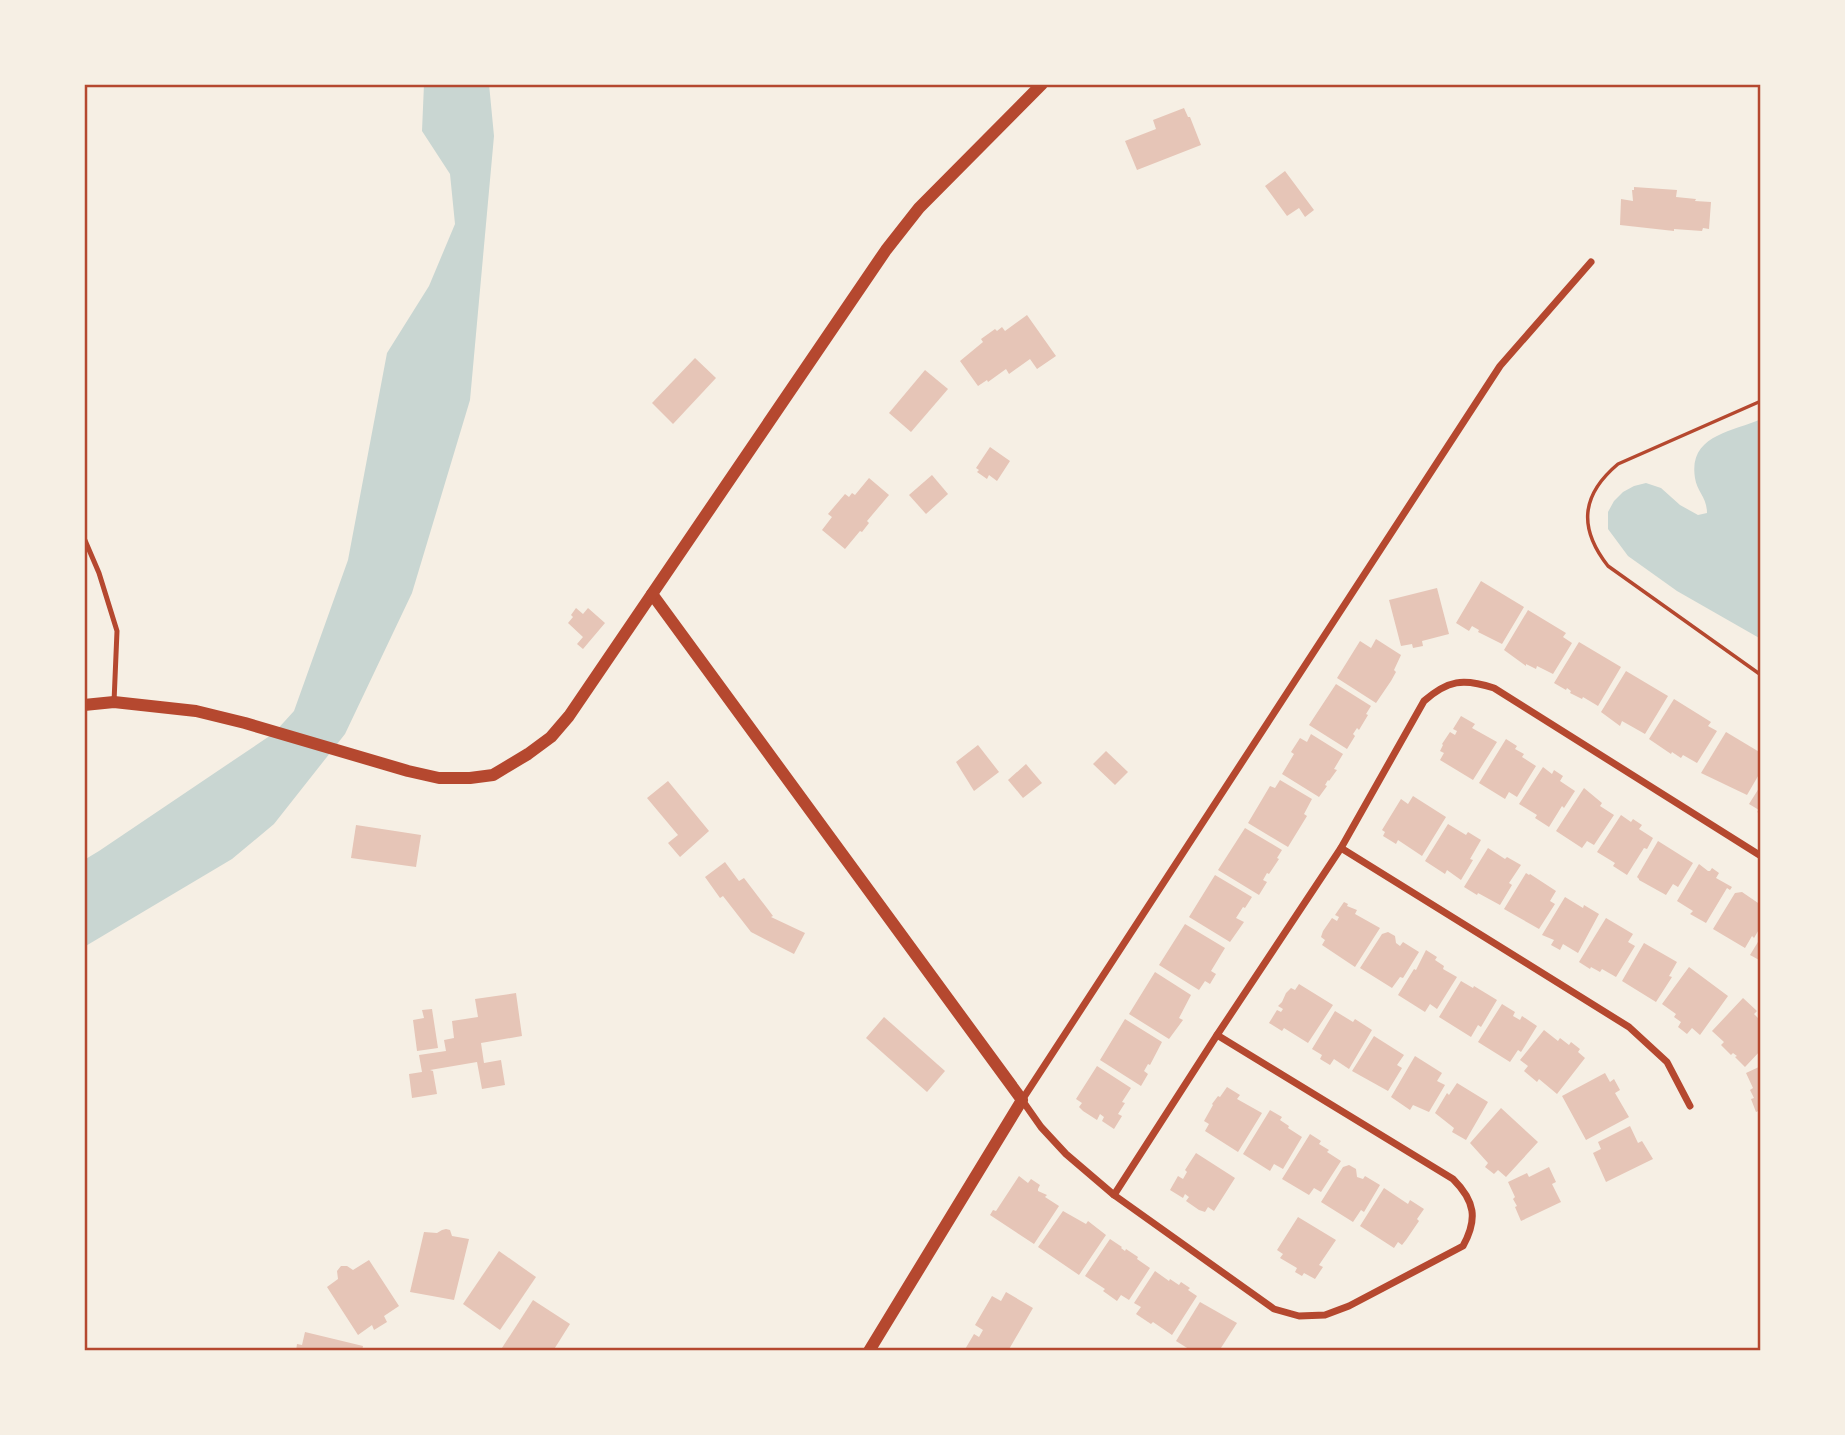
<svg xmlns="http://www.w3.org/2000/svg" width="1845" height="1435" viewBox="0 0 1845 1435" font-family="'PT Sans',sans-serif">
	<rect width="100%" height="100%" fill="#f6efe4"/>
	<g fill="#c9d6d2">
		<path d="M424,84H489L494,136L470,400L412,593L345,734L274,824L232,859L84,947V860L99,851L274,733L294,711L348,560L387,353L429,286L455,224L450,174L422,131Z"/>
		<path d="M1761,419V639L1677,591L1628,556L1608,529V512L1614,501L1623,492L1634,486L1646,483L1661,488L1680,505L1698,515L1707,513C1707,497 1697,492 1695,478C1688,435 1732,432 1761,419Z"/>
	</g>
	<g fill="#e6c5b7">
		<path d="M1184,108L1188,117H1190L1201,145L1137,170L1125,141L1156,129L1153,120Z"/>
		<path d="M1285,171L1314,210L1305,217L1299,208L1287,216L1265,186Z"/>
		<path d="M1634,187L1677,190L1676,197L1696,199L1695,201L1711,202L1709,229L1703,228L1702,231L1674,229V231L1620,225L1621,199L1633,201L1632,190H1634Z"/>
		<path d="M1027,315L1056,356L1037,369L1030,359L1009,374L1006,369L988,382L987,380L978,386L960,361L983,342L981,339L995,329L997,331L1002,327L1005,331Z"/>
		<path d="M695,358L716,378L673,424L652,403Z"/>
		<path d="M925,370L948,389L911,432L889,413Z"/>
		<path d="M990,447L1010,461L997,481L989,475L987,479L977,472L979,470L976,468Z"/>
		<path d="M932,475L948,494L926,514L909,495Z"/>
		<path d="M869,478L889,495L867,521L869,523L862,532L860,531L845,549L822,530L832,517L828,514L845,494L849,497L852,493L855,495Z"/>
		<path d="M1481,581L1524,607L1502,644L1478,632L1479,630L1472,626L1469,631L1456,623Z"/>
		<path d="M1437,588L1449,634L1422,641L1423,646L1413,648L1412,644L1401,646L1389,600Z"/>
		<path d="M576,608L583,614L588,608L605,623L583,649L577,644L583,637L568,623L573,617L571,615Z"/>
		<path d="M1528,610L1566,633L1563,637L1572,643L1553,674L1537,666L1536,669L1526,664V666L1504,650Z"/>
		<path d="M1376,639L1401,655L1394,670L1396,672L1391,681L1376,703L1337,678L1360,641L1371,648Z"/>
		<path d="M1579,642L1621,667L1598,706L1583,697L1582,699L1570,693L1571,691L1567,688L1566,690L1554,683Z"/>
		<path d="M1626,671L1668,696L1645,734L1622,721L1620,726L1601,712Z"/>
		<path d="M1336,684L1371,706L1366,714L1368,715L1359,730L1357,728L1353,734L1355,736L1347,749L1309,725Z"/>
		<path d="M1674,699L1711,722L1708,726L1717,731L1697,763L1683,755L1681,758L1672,752L1671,754L1649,739Z"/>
		<path d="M1461,716L1475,724L1472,728L1497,742L1473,780L1440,760L1444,753L1440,751L1443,745L1442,744L1450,732L1455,735L1457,731L1453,729Z"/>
		<path d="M1726,732L1761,753V771L1747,795L1701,773Z"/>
		<path d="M1311,734L1343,754L1334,769L1337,770L1329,781L1328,780L1325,785L1327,786L1319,797L1282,774L1294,754L1291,752L1300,738L1307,742Z"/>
		<path d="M1506,739L1517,746L1515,749L1524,754L1522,757L1536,766L1517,797L1509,792L1505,799L1479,783Z"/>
		<path d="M978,745L999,772L974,791L956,762Z"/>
		<path d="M1106,751L1128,772L1115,785L1093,764Z"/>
		<path d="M1026,764L1042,783L1023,798L1008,780Z"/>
		<path d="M1543,767L1552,774L1554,770L1563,776L1560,781L1575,791L1564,808L1562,806L1549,827L1535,818L1537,815L1519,804Z"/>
		<path d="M1280,780L1312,799L1304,814L1307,816L1288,847L1248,823L1270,786L1275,788Z"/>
		<path d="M668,781L709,831L680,857L668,843L678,835L647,798Z"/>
		<path d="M1761,785V814L1757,812L1759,810L1749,804Z"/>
		<path d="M1584,788L1602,803L1600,806L1614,815L1594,845L1587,841L1582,848L1556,831Z"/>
		<path d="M1413,796L1446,817L1422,856L1398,840L1396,844L1383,836L1385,832L1382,830L1401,799L1408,804Z"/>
		<path d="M1621,815L1631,822L1633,819L1642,825L1639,829L1653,838L1647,849L1644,848L1627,875L1613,866L1615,863L1597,852Z"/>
		<path d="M1448,824L1466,835L1468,832L1481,840L1470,859L1473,860L1461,880L1447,870L1445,874L1425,861Z"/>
		<path d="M356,825L421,835L416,867L351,858Z"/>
		<path d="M1245,828L1282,850L1277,858L1279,859L1269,874L1267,873L1263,880L1267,882L1259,895L1218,870Z"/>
		<path d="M1658,841L1693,863L1678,887L1673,884L1666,895L1639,880V879L1637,877Z"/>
		<path d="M1488,848L1505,859L1507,857L1521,865L1509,883L1512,885L1500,905L1478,893L1477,895L1464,887Z"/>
		<path d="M725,862L739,881L744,878L773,916L771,917L805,933L794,954L751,932L723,896L720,898L705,877Z"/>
		<path d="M1699,864L1708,871H1710L1712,868L1719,873L1716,878L1732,887L1730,890L1727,888L1706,923L1690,914L1693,911L1677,901Z"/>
		<path d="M1526,873L1529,875L1530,874L1556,891L1550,901L1555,904L1539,929L1504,909Z"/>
		<path d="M1215,875L1252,897L1245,908L1243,907L1236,918L1244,922L1230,942L1189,917Z"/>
		<path d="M1742,892L1761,905V926L1754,938L1752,936L1745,948L1713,929L1735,893Z"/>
		<path d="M1565,897L1583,908L1584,905L1599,914L1578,953L1563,944L1560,950L1551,945L1554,940L1542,935Z"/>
		<path d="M1344,902L1348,904L1347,906L1357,910L1355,914L1380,928L1355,967L1322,945L1325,940L1321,937L1323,931L1332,918L1337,921L1339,917L1335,915Z"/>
		<path d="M1606,918L1633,934L1628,942L1635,946L1616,977L1602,969L1600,972L1591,967L1590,969L1579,962Z"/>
		<path d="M1185,924L1225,948L1211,971L1216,974L1210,984L1205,981L1199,990L1159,965Z"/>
		<path d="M1388,932L1395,936L1396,943L1400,946L1403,942L1419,952L1403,978L1400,977L1392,988L1360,968L1382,934Z"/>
		<path d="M1761,937V961L1750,955Z"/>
		<path d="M1644,943L1677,962L1669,976L1672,977L1656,1002L1622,981Z"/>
		<path d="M1426,950L1437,957L1435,960L1444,966L1443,969L1457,977L1437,1009L1430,1004L1425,1012L1398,995L1414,969L1416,970Z"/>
		<path d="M1689,967L1728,996L1700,1035L1692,1028L1687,1034L1678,1027L1681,1022L1674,1017L1676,1014L1662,1004Z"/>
		<path d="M1155,972L1191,995L1179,1018L1183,1020L1169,1039L1129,1014Z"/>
		<path d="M1461,981L1473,988L1474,986L1497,1000L1481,1027L1478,1025L1471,1037L1439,1017Z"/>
		<path d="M1299,984L1333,1005L1308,1043L1284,1028L1282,1031L1269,1023L1277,1010L1281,1012L1283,1009L1278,1006L1282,1002L1286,993L1291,988L1295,990Z"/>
		<path d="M516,993L522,1036L481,1043L484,1063L501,1060L505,1085L482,1089L477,1062L430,1070L433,1071L437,1094L412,1098L409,1074L422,1072L419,1055L446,1051L444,1040L454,1038L452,1021L478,1017L475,999Z"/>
		<path d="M1743,998L1757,1011L1754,1014L1761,1021V1050L1745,1067L1735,1057L1737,1056L1733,1053L1731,1055L1721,1045L1724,1042L1712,1031Z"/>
		<path d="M1502,1004L1515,1012L1513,1016L1520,1020L1522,1016L1537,1026L1521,1052L1518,1050L1510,1062L1478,1042Z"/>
		<path d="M432,1009L438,1048L417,1051L413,1020L424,1018L422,1010Z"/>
		<path d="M1335,1011L1353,1022L1355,1019L1372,1030L1349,1069L1334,1059L1330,1065L1320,1059L1322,1055L1312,1049Z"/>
		<path d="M884,1017L945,1071L927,1092L866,1038Z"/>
		<path d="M1125,1019L1162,1042L1150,1065L1148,1064L1144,1071L1148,1074L1141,1086L1100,1060Z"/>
		<path d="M1544,1030L1558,1041L1560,1038L1569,1045L1571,1042L1580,1049L1578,1052L1585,1058L1557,1094L1539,1079L1537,1082L1524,1071L1528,1066L1520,1060Z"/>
		<path d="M1374,1036L1404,1055L1397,1065L1402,1068L1388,1091L1352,1071Z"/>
		<path d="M1415,1056L1442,1073L1437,1081L1445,1085L1429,1112L1413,1105L1410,1110L1391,1097Z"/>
		<path d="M1097,1066L1131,1088L1122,1102L1125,1103L1118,1114L1122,1116L1114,1129L1102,1121L1104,1117L1100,1114L1097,1120L1083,1111L1079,1107L1082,1103L1076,1099Z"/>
		<path d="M1761,1066V1110L1756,1112L1751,1099L1754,1098L1750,1090L1753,1088L1746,1073Z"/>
		<path d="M1605,1073L1610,1082L1614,1079L1620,1090L1615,1093L1629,1117L1586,1140L1562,1096Z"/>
		<path d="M1457,1083L1488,1102L1466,1140L1452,1132L1454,1128L1435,1113L1447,1093L1449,1095Z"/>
		<path d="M1227,1087L1240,1095L1237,1099L1262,1113L1238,1152L1205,1131L1209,1124L1204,1121L1213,1105L1212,1104L1218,1096L1220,1097Z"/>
		<path d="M1501,1108L1538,1142L1506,1177L1498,1170L1494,1174L1485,1167L1488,1163L1470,1143Z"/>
		<path d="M1270,1110L1282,1117L1280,1120L1289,1126L1288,1128L1302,1137L1283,1169L1274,1164L1270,1171L1243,1154Z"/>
		<path d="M1630,1126L1638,1143L1642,1141L1653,1159L1606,1182L1593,1153L1601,1149L1598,1142Z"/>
		<path d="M1310,1134L1321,1141L1319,1144L1329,1150L1327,1152L1341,1161L1321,1192L1314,1188L1309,1195L1282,1179Z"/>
		<path d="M1196,1153L1235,1178L1214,1211L1208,1207L1205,1212L1199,1210L1186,1201L1189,1197L1185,1194L1183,1198L1170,1190L1178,1176L1183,1179L1187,1172L1185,1170Z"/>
		<path d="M1349,1165L1356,1169L1357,1177L1363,1179L1365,1176L1380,1185L1364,1212L1361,1210L1353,1222L1321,1202L1343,1167Z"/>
		<path d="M1549,1167L1556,1182L1552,1184L1561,1202L1521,1221L1515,1207L1517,1206L1513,1199L1515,1197L1508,1182L1527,1173L1529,1177Z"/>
		<path d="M1019,1176L1028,1183L1031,1179L1040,1185L1038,1189V1191L1047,1195L1045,1197L1059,1206L1034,1244L990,1215L993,1210L996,1211Z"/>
		<path d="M1384,1188L1408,1204L1410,1200L1424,1209L1417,1219L1419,1221L1406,1240L1402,1245L1398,1242L1394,1248L1360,1226Z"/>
		<path d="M1063,1211L1086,1224L1088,1221L1106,1235L1079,1275L1038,1247Z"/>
		<path d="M1298,1217L1336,1240L1319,1265L1323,1267L1315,1279L1304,1273L1302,1276L1295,1272L1297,1268L1280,1258L1283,1254L1277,1250Z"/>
		<path d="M446,1229L450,1230L452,1236L469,1239L454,1300L410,1292L424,1232L437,1233L442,1230Z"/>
		<path d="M1110,1239L1122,1247L1121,1248L1125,1251L1126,1249L1138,1257L1137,1259L1150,1268L1129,1300L1121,1295L1117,1301L1103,1291L1105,1289L1085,1276Z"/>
		<path d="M499,1251L536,1277L500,1330L463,1304Z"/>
		<path d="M369,1260L399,1306L384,1316L387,1322L374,1330L372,1325L358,1335L327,1287L338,1279L337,1271L341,1266H347L353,1270Z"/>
		<path d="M1155,1271L1169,1281L1170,1279L1179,1285L1181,1282L1190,1288L1188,1290L1197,1296L1172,1335L1153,1322L1151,1324L1136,1314L1141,1307L1134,1303Z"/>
		<path d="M1006,1292L1033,1308L1008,1351H964L974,1334L979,1337L983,1330L975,1325L992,1296L1001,1301Z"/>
		<path d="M533,1300L570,1324L553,1351H500Z"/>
		<path d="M1200,1302L1237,1323L1219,1351H1192L1176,1341Z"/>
		<path d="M305,1332L363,1346L362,1351H296L297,1344L302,1345Z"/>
	</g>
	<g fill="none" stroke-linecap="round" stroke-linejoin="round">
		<path stroke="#b5482f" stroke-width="3.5" d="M1761,401L1618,464C1581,495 1578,528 1608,566L1761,675"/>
		<path stroke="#b5482f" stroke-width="5" d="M84,538L99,573L117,631L114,702"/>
		<g stroke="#b5482f" stroke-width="7">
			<path d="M1341,848L1629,1027L1667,1062L1690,1106"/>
			<path d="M1217,1035L1453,1179C1475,1201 1478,1219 1463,1246L1349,1306L1325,1315L1299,1316L1274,1309L1114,1195L1066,1154L1041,1127L1022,1100L1500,366L1591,262"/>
			<path d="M1114,1195L1217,1035L1341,848L1424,701C1448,680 1463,678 1494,688L1761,856"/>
		</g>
		<g stroke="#b5482f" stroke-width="12">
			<path d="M652,594L1022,1100L869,1351"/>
			<path d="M84,705L114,702L196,711L245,723L408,771L439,778H470L493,775L528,754L551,737L569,716L886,250L919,208L1042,84"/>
		</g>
	</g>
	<rect width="1845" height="1435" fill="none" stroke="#f6efe4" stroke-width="172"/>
	<rect x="86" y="86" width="1673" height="1263" fill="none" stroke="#b5482f" stroke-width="2.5"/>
</svg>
